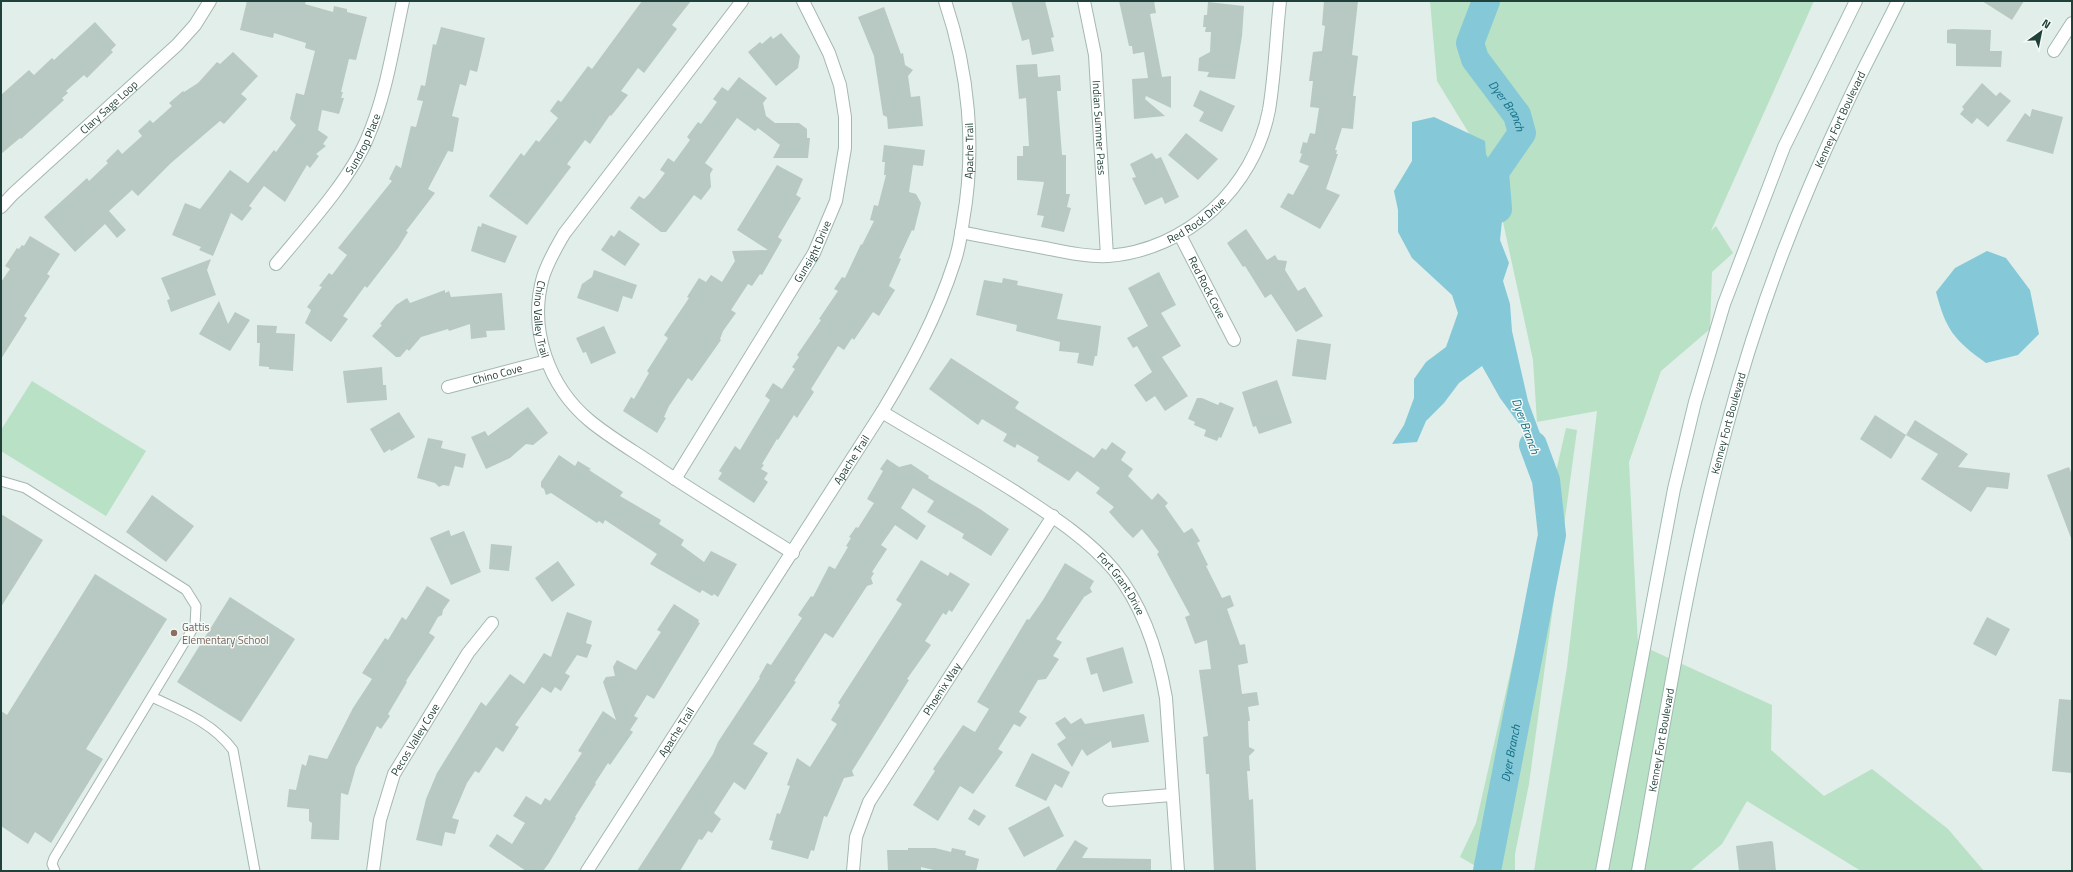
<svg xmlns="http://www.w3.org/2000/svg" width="2073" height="872" viewBox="0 0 2073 872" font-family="'Titillium Web',sans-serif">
	<rect width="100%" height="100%" fill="#e2eee9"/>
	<g fill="#b9e1c5">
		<path d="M1430,1H1814L1711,231L1716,226L1733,253L1712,272L1710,329L1661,371L1629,462L1638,644L1772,705L1771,750L1824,796L1872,769L1948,829L1984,871H1861L1747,801L1722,844L1690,871H1534L1567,667L1597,411L1537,422L1533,360L1503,222L1470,135L1437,81Z"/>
		<path d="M32,381L146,451L106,516L1,451V430Z"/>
		<path d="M1566,428L1577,430L1529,784L1515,854V871H1484L1460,857L1476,823Z"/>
	</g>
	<g fill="#85c9d8">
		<path d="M1434,117L1485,141L1486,154L1495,172L1503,212L1500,240L1509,263L1503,281L1510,304L1512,331L1528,401L1541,436L1549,464L1546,480L1532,457L1525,432L1500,398L1482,366L1459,383L1444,403L1426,421L1417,442L1392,444L1404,425L1414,398V379L1426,362L1446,347L1458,313L1452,295L1412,258L1398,232V210L1394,191L1412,161V122Z"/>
		<path d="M1987,251L2006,258L2030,290L2039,334L2018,355L1986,363C1954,340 1946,330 1936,292L1955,268Z"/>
	</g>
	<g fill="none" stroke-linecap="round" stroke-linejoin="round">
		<g stroke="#85c9d8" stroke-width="28">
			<path id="s1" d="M1486,1L1470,43L1475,59L1517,115L1522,133L1495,172L1498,209"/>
			<path id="s2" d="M1487,871L1552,535L1546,480L1533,445"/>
		</g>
	</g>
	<g fill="#b7c9c2">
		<path d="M247,1H306L305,4L333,12L334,6L347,9V12L367,17L356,60L349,59L341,92H343L341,98H344L339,114L322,110L318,130L328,137L323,144L326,146L316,154L319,156L310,168L307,165L285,202L264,186L249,206L252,208L242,221L231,213L213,256L199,250L201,247L172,235L185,203L200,209L230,170L248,183L274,150L276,152L296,125L290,119L296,93L304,95L315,51L305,48L306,43L274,33L273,38L240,30Z"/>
		<path d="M642,1H691L672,25L677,29L644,73L638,68L621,91L628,95L611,116L610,115L590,144L585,140L567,164L571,167L527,225L489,196L521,153L524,156L536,140L539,142L558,118L550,111L558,100L561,102L588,66L592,69Z"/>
		<path d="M1011,1H1045L1054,37L1051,38L1054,51L1032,55L1029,39L1022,41Z"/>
		<path d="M1119,1H1154L1156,13L1150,14L1162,77L1171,76V108L1146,96L1145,99L1165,116L1134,119L1132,79L1148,78L1144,52L1133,54L1132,46H1129Z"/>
		<path d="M1324,1H1358L1352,55L1358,56L1353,96H1356L1353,129L1342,128L1335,150H1337L1336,154H1338L1326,189L1340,195L1320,229L1280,207L1288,193L1293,195L1309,166L1299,162L1302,154L1300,153L1303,142L1307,143L1310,133L1315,134L1319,108L1310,107L1313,81H1309L1313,52L1322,51L1325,26L1322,25Z"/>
		<path d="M1982,1H2024L2012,20Z"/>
		<path d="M1208,2L1244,6L1242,36L1235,79L1207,77L1209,72L1198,71L1199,58L1210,52L1211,32H1205L1206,27H1203L1204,15H1207Z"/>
		<path d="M884,7L901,54L903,53L905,65L913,70L908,76L911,97L920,96L923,126L888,129L887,117L883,115L874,56L858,17Z"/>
		<path d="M95,22L116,45L111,50L113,52L87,78L84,75L66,91L68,93L62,98L64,100L21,139L20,138L1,154V95L29,70L34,75L52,58L54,60Z"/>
		<path d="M441,27L485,38L477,72L470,70L466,86L460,84L452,116L459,118L453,152L448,151L428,189L435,193L406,231L408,232L398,248L367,288L365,286L343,316L348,319L331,342L305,323L311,310L307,307L322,287L319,286L329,273L332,275L347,255L338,248L392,181L389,179L396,165L401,168L411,126L416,127L423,101L417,100L421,85L425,86L433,44L436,45Z"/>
		<path d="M1952,29L1991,30L1990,51H2002L2001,67L1956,66V44L1947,43V30Z"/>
		<path d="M781,33L800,56L798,68L776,86L748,52L760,42L762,44L771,36L773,39Z"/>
		<path d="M233,52L258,76L241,94L247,99L224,124L220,121L171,163L138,196L132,190L109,211L126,230L117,238L105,224L75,252L44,217L87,178L89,181L108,163L106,161L118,149L122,154L142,136L138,131L150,120L153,123L172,106L169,103L183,91L184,92L198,83L217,62L220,64Z"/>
		<path d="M1037,64L1038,77L1060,75L1061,91H1057L1062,155H1066V194H1070L1067,207L1071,208L1064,232L1041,227L1044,216L1037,215L1044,182L1017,180V156H1023V146H1029L1026,98L1019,99L1016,65Z"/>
		<path d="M739,77L767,98L763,103L766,116L775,123H799L807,129V138H810L808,158H773L780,145L758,128L755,131L737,118L705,163L713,169L710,174L711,187L701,200L694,195L666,232H661L630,208L639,196L644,199L650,193L665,173L660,170L668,158L674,162L690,140L687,137L698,122L701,124L717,102L713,99L722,87L728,91Z"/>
		<path d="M1982,83L1996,96L2000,92L2011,101L1988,127L1977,118L1972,124L1960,114L1964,109L1962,107Z"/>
		<path d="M1200,90L1235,106L1222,132L1199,121L1204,112L1193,106Z"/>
		<path d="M2032,109L2063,117L2053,154L2006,141L2025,113L2030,117Z"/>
		<path d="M1186,133L1218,159L1198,180L1168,155Z"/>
		<path d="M884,145L925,150L923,166L913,165L909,192L916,194L921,203L914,231L912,230L899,258L901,259L889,286L895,290L879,316L873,312L854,340L852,338L844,350L838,346L811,389L814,392L797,418L794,415L778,440L777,439L762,464L764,465L761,469L768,473L764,479L768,482L754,503L718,479L722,473L719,471L735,446L740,450L770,400L765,396L773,383L782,389L795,369L792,367L799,357L797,355L821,320L819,319L838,291L834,289L842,277L845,278L861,244L862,245L874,221L870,220L874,205L878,206L886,175H884L885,162H882Z"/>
		<path d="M1152,153L1156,159L1161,157L1179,197L1165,204L1162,197L1145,205L1132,178L1136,177L1130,164Z"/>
		<path d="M777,165L803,179L796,195L801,198L778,237L782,240L762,275L760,274L752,286L748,284L731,310L736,313L723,331L720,339L721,340L692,381L688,378L669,406L664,417L666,418L657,433L623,411L631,397L634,399L649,373L647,371L668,338L664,335L689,298L687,297L699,278L706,282L711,275L722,282L735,261L732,251L768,250L737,230Z"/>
		<path d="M482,223L517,236L505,263L471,251L478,226L481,227Z"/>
		<path d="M1246,229L1267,260L1275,255L1278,260L1287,261L1285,270L1298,291L1305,287L1323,316L1296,332L1271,294L1265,298L1245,266L1243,267L1227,243Z"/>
		<path d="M619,230L640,244L625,266L601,250L611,235L614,237Z"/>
		<path d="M30,236L60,254L47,274L50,276L24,316L27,318L1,359V282L10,269L5,266L17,248L19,249L22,245L24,246Z"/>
		<path d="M211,259L207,270L216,295L171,312L167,300L170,299L161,278Z"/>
		<path d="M594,270L637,285L632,299L623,296L618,312L577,298L582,284L592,277Z"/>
		<path d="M1159,272L1176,305L1161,313L1181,346L1162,357L1188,396L1165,411L1155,396L1146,402L1134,385L1152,372L1137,346L1133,348L1127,338L1148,326L1128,288Z"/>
		<path d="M1003,278L1018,281L1017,285L1063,294L1057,319L1101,326L1097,356H1095L1093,366L1077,363L1079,353L1059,351L1060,342L1016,331L1017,325L976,315L984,280L1002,283Z"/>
		<path d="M445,290V293L449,291L451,297L502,293L505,330L486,331L487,337L471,339L470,324L449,331L448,329L421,337L409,351L407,349L400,357H396L372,336L382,325L380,324L396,305L407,298L410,303Z"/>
		<path d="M219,301L228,324L235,312L250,320L230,351L199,334Z"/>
		<path d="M257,325L277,326L276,333L295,334L293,371L269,369V367L259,366L260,343H257Z"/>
		<path d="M604,326L616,353L591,364L586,352L583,353L576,338Z"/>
		<path d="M1297,339L1331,344L1326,380L1292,376Z"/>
		<path d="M951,358L1019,402L1015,408L1094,458L1102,448L1106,450L1112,442L1126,452L1121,460L1133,469L1128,476L1152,500L1158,493L1168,503L1165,506L1184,533L1192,528L1200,541L1197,543L1208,565L1206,566L1222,598L1230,595L1234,606L1227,609L1240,645L1245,644L1248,663L1238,665L1242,694L1257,692L1259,705L1248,707L1250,721H1248L1249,747L1255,750L1249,756L1250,771H1247L1249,800L1253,799L1256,871H1214L1209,774H1206L1203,737L1208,736L1199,670L1211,669L1207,640L1195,644L1185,617L1190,615L1157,554L1159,552L1142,529L1133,538L1125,530L1109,512L1114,507L1096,493L1100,488L1077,471L1069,481L1037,461L1039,457L1017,444L1015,448L1003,441L1007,434L982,419L978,425L929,389Z"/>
		<path d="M382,367L383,385H386L387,400L347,403L343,371Z"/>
		<path d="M1277,380L1292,423L1259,434L1256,426L1253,427L1242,392Z"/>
		<path d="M1197,398H1202L1218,405L1220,402L1234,408L1221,438L1219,437L1217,441L1204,436L1206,430L1194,425L1195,422L1188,419Z"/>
		<path d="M528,407L548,433L533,445L526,444L510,458L486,469L471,437L485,431L488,436Z"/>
		<path d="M399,412L415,437L391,451L390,449L384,453L370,429Z"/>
		<path d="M1875,415L1906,435L1891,459L1860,439Z"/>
		<path d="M1915,420L1968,454L1958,467L2010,473L2008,489L1987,487L1971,512L1921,479L1938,454L1906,435Z"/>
		<path d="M428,438L443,441L441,448L466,454L463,468L455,466L449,486L443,485L439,487L435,483L417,478Z"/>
		<path d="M559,455L575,466L578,461L591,469L589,470L623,492L620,496L661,520L659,524L684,540L681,545L704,562L711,551L737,564L718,597L714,594L712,596L702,590L700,593L650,564L657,554L605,520L603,524L599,521L597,523L551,493L546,495L544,489L541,487V482Z"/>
		<path d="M887,459L899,467L911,464L929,476L928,478L980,509L1009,529L991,556L962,538L964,534L927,512L934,501L913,488L901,508L926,526L917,540L895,525L881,545L887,549L872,572L874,573L871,578L873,584L867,586L833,638L825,633L794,681L796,682L753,744L768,753L745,790L734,782L714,813L721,819L712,833L708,831L702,840L699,839L680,871H637L713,754L718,742L760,678L759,677L767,663L771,665L802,618L798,615L811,596L813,597L829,566L835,569L848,547L846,546L851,538L849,537L856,527L858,528L874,503L867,499L883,471L880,469Z"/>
		<path d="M2069,467L2072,475L2071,538L2047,475Z"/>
		<path d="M152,495L194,526L166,562L126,532Z"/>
		<path d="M1,514L43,540L1,607Z"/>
		<path d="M449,530L451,536L464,531L481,572L451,585L430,538Z"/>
		<path d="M491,544L512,546L509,571L489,569Z"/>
		<path d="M921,560L948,576L950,572L970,584L952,612L949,610L946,615L943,613L925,641L931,645L907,679L909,680L852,771L854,776L844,778L827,817L824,816L814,851L811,850L808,859L771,849L773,841L769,840L777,813L780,814L790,786L787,785L797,758L810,767L837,724L831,720L840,705L838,703L902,604L896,600Z"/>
		<path d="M558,561L575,585L552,602L535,578Z"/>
		<path d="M1065,563L1094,581L1090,588L1092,592L1084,597L1056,639L1062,642L1053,656L1059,659L1046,679L1038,680L1019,712L1027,717L1020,727L1014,724L998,749L1003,752L973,794L960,786L938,821L913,805L935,771L933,769L963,725L975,732L989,709L977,702L1027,619L1029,620L1043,600Z"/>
		<path d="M95,574L167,619L86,749L103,759L51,843L35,832L28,844L1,826V711L7,715Z"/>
		<path d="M427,586L450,600L443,610L442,615L438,617L429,633L435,637L406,681L407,682L388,714L390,716L381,729L377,726L356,767L348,795L341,793L339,840L311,839L312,823L309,821V809L287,807L289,789L296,790L302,764L306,766L309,755L327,759L353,708L372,679L362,673L385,638L388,640L402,617L406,620Z"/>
		<path d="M230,597L295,639L241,722L177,682Z"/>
		<path d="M674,604L699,620L698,622L700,623L654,699L647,695L634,716L638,718L630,730L633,732L610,765L608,763L595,783L596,784L575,817L576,818L549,863L543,871H526L489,846L497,834L512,844L525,823L513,816L526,796L541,805L545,798L550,801L582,753L578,751L603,711L616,720L603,682L606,677L615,676L613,667L617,660L636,670L661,632L657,630Z"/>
		<path d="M567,612L592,621L586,643L592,645L587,658L577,655L565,673L570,676L561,691L555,687L551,693L542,687L515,725L519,727L503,752L496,747L479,773L475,771L467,783L452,818L459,820L455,834L445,832L442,846L416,840L426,799L437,773L481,702L486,706L510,674L524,684L544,653L551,657Z"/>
		<path d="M1987,617L2010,629L1996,656L1973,644Z"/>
		<path d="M1123,647L1133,683L1103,692L1097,673L1091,675L1086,658Z"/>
		<path d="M2059,699L2072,700V773L2052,771Z"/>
		<path d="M1144,714L1149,742L1112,748L1111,741L1087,756L1082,749L1072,767L1057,744L1066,738L1055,723L1065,717L1071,724L1081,718L1085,724Z"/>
		<path d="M1032,753L1070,772L1062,788L1055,784L1046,801L1015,786Z"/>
		<path d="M1049,806L1064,836L1024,857L1008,828Z"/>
		<path d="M974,809L986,816L979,826L968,819Z"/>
		<path d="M1075,840L1088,848L1082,858L1151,859V871H1055Z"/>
		<path d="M1771,841L1773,842L1776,871H1739L1736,846Z"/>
		<path d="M908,848H935L951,852L952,848L966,851L965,855L979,859L976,871H938L921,867V871H888L887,850H908Z"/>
	</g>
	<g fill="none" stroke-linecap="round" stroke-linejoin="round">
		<defs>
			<g id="service">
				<path d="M1,481L25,488L186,590L196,606L195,625L54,858L52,864L55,871"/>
				<path d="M152,697C182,711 213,723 233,750L255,871"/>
			</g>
			<g id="minor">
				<path id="s3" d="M742,1L564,234C556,248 548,261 543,277C528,330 549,387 590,421C612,439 637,453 660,469C704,498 748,525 793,553"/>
				<path id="s4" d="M1084,1L1095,55L1107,256"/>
				<path d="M2054,51L2072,23"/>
				<path id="s5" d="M1,207L13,194L177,45L195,25L210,1"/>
				<path id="s6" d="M961,232C989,238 1017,243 1045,248C1065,252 1087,257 1108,256C1187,250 1254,188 1269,110C1275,74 1276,37 1280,1"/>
				<path id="s7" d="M1180,235L1234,340"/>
				<path id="s8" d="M276,264C305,229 349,181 367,139C386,96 393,47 403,1"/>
				<path id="s9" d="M448,387L547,361"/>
				<path id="s10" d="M882,412C927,439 973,465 1017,493C1052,516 1087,538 1114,570C1144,607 1158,652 1166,698L1178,871"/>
				<path id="s11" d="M675,479L814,253L836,201L845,148V117L840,85L829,53L803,1"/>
				<path d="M1109,800L1172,795"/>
				<path id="s12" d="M373,871L380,820L394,774L468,653L492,623"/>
				<path id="s13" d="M587,871L882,412C911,364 937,316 954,263C959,250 961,235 963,221C976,148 969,72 945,1"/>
				<path id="s14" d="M853,871L856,837L869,802L1053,516"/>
			</g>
			<g id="secondary">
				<path d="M1602,871L1674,489L1695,402L1724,304L1784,147L1856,1"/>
				<path id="s15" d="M1638,871C1665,722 1687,572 1727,426C1755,320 1796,211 1843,112C1860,74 1880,38 1898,1"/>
			</g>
		</defs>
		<use href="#service" stroke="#a4b7b1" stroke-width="11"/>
		<use href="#minor" stroke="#a4b7b1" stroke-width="14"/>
		<use href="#secondary" stroke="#9fbbb2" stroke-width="14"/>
		<use href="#service" stroke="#fff" stroke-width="9"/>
		<use href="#minor" stroke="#fff" stroke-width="12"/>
		<use href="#secondary" stroke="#fff" stroke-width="12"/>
	</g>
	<circle fill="#8d6e63" stroke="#f3faf7" stroke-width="1.5" cx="174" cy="633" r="4"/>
	<g text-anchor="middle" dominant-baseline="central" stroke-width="3" stroke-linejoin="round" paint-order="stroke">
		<g font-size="11" fill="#204139" stroke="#f3faf7">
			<text stroke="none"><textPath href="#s5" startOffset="147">Clary Sage Loop</textPath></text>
			<text stroke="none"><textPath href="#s15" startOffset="781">Kenney Fort Boulevard</textPath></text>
			<text stroke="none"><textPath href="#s4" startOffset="128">Indian Summer Pass</textPath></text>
			<text stroke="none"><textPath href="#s8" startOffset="149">Sundrop Place</textPath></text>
			<text stroke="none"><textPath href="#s13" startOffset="825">Apache Trail</textPath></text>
			<text stroke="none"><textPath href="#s6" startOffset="246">Red Rock Drive</textPath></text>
			<text stroke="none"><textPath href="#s11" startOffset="266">Gunsight Drive</textPath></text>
			<text stroke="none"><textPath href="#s7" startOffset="59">Red Rock Cove</textPath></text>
			<text stroke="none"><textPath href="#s3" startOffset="384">Chino Valley Trail</textPath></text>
			<text stroke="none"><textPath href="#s9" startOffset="51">Chino Cove</textPath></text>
			<text stroke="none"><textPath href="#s15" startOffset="457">Kenney Fort Boulevard</textPath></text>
			<text stroke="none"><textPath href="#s13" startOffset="489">Apache Trail</textPath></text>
			<text stroke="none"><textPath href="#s10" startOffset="297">Fort Grant Drive</textPath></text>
			<text stroke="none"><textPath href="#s14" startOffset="206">Phoenix Way</textPath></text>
			<text stroke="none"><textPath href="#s13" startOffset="165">Apache Trail</textPath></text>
			<text stroke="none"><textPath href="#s12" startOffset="140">Pecos Valley Cove</textPath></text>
			<text stroke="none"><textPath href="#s15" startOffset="133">Kenney Fort Boulevard</textPath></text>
		</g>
		<g font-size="11" fill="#785e54" stroke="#f3faf7" text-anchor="start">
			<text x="182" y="627">Gattis<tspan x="182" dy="13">Elementary School</tspan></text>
		</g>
		<g font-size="12" font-style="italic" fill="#136d84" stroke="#f3faf7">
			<text stroke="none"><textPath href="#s1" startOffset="119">Dyer Branch</textPath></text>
			<text transform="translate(1526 426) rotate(70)">Dyer Branch</text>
			<text stroke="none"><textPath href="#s2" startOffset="120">Dyer Branch</textPath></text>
		</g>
	</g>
	<rect width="2073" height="872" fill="none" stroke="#204139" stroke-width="4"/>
	<g transform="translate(2041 32) rotate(33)" stroke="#f3faf7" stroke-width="3" paint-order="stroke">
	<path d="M0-3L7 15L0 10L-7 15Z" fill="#204139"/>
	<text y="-6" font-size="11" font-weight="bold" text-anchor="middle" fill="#204139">N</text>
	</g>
</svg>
